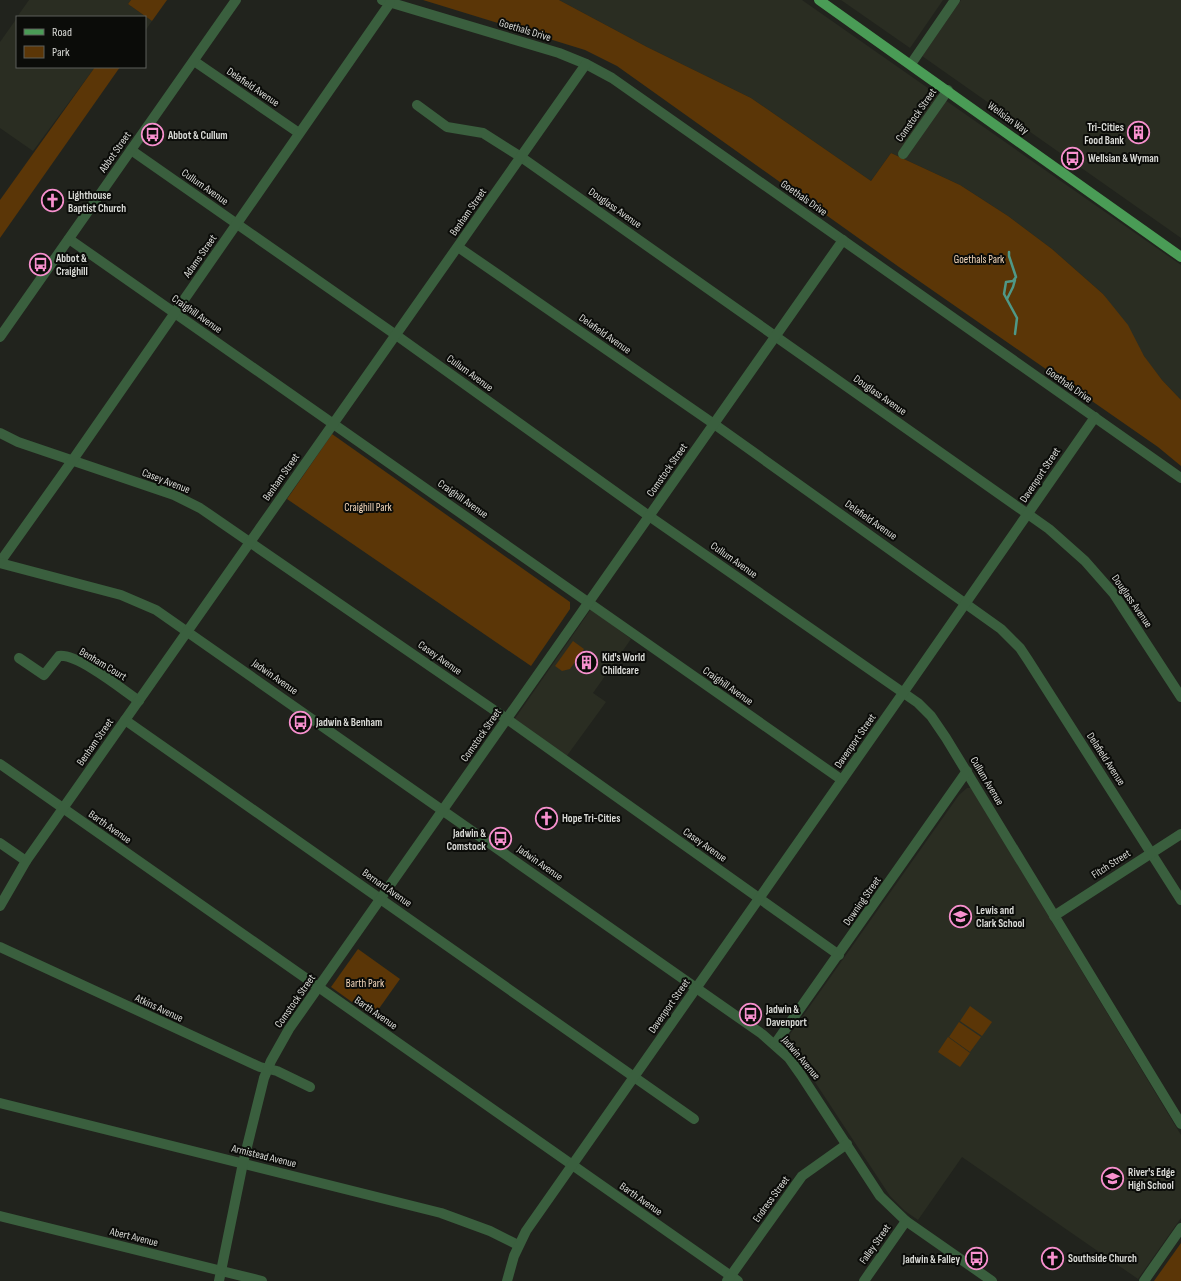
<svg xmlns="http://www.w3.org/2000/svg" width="1181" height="1281" viewBox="0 0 1181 1281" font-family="'Sofia Sans Condensed',sans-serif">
	<rect width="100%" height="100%" fill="#21231d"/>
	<g fill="#2a2d22">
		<path d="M29,0H131L128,4L152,21L145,31V17H17Z"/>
		<path d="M559,0H802L1181,265V400L1162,380L1148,362L1103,294L1052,249L1008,216L960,185L891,153L871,181L751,98L647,47Z"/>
		<path d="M841,0H943L910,48Z"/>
		<path d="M961,0H1181V238L922,56Z"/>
		<path d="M17,18V67H95L33,151L0,128V42Z"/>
		<path d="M591,609L631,639L593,693L606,702L566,757L514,720Z"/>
		<path d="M967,788H971L1181,1135V1218L1138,1279L962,1157L918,1220L905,1211L890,1196L811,1076L787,1045L788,1037L959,795Z"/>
	</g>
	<g fill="#5b3607">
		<path d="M131,0H167L152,21L128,4Z"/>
		<path d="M423,0H559L647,47L751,98L871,181L891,153L960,185L1008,216L1052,249L1103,294L1128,325L1144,356L1162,380L1181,400V466L1158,447L899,267L617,66L585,50Z"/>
		<path d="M95,67H120L0,238V200Z"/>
		<path d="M332,434L570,602V609L531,666L287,499Z"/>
		<path d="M573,641L584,649L570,669L562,671L555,666Z"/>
		<path d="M358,949L400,979L373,1017L331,987Z"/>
		<path d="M970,1006L992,1022L982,1036L960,1021Z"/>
		<path d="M959,1022L981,1037L970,1052L949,1037Z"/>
		<path d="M948,1037L970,1053L960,1067L938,1052Z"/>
		<path d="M1181,1243V1281H1154Z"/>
	</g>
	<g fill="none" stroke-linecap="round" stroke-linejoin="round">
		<g stroke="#4f9887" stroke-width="2.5">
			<path d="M1009,252V256L1016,277L1013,281L1006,282L1004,294L1017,318L1015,334"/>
			<path d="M1007,299L1013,287L1015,280"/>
		</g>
		<g stroke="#3a5f3e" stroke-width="10">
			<path d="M382,0L559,53L586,64L612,78L1181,478"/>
			<path d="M194,61L299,133"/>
			<path d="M911,64L955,0"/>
			<path d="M417,105L447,127L483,133L521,157L1049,529L1085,561L1114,594L1181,697"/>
			<path d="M131,150L396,335L649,516L918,703L931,716L946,738L1181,1124"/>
			<path d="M903,154L948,90"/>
			<path d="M69,239L842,780"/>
			<path d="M458,247L714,424L1001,629L1020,648L1028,660L1181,900"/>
			<path d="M0,337L236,0"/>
			<path d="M0,433L18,442L174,495L200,508L507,719L839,955"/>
			<path d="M0,562L72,461L390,3"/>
			<path d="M0,563L121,595L156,610L762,1034L789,1058L801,1075L880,1196L906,1221L992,1281"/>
			<path d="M19,658L44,675L59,656C77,653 123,690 139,701"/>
			<path d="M125,720L694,1119"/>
			<path d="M0,764L738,1281"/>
			<path d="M0,843L26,861"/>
			<path d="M0,906L26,861L586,64"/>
			<path d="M1054,916L1181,834"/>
			<path d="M0,947L260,1067L277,1071L310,1087"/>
			<path d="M775,1044L967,771"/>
			<path d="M0,1103L441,1213L490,1231L518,1245"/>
			<path d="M0,1216L262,1281"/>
			<path d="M219,1281L243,1163L264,1078L271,1061L289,1029L843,240"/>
			<path d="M507,1281L514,1256L526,1231L910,683L1095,417"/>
			<path d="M727,1281L802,1176L847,1144"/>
			<path d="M864,1281L906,1221"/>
			<path d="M1144,1281L1181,1228"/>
		</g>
		<path stroke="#4a9c56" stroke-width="10" d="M819,0L1181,257"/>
	</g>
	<defs>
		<symbol id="building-ring" viewBox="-11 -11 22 22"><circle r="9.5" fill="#0b0c09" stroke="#f790ce" stroke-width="1.5"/><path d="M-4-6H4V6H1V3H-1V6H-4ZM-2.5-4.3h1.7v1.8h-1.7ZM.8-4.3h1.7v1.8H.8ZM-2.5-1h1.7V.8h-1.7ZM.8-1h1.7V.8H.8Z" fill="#f790ce"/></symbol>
		<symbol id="bus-ring" viewBox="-11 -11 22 22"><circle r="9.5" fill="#0b0c09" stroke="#f790ce" stroke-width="1.5"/><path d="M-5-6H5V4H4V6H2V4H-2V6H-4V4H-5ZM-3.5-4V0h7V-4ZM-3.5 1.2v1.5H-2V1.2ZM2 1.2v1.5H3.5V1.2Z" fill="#f790ce"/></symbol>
		<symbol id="church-ring" viewBox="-11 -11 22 22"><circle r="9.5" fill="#0b0c09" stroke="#f790ce" stroke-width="1.5"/><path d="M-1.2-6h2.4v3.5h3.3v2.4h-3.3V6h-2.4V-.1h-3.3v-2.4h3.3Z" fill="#f790ce"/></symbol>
		<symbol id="school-ring" viewBox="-11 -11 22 22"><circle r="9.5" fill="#0b0c09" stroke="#f790ce" stroke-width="1.5"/><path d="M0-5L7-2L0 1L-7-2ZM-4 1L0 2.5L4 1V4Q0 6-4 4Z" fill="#f790ce"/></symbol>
	</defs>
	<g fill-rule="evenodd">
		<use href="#building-ring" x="1126" y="120" width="25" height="25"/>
		<use href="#bus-ring" x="140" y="122" width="25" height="25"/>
		<use href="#bus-ring" x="1060" y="146" width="25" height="25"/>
		<use href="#church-ring" x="40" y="188" width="25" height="25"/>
		<use href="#bus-ring" x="28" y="252" width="25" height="25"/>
		<use href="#building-ring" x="574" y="650" width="25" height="25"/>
		<use href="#bus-ring" x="288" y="710" width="25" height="25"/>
		<use href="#church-ring" x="534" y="806" width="25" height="25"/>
		<use href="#bus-ring" x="488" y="826" width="25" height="25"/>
		<use href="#school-ring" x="948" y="904" width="25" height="25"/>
		<use href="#bus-ring" x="738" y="1002" width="25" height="25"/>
		<use href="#school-ring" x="1100" y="1166" width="25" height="25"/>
		<use href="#church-ring" x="1040" y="1246" width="25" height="25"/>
		<use href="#bus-ring" x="964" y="1246" width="25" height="25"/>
	</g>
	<g text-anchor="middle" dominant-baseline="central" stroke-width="4" stroke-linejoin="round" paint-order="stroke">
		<g font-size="11" fill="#d9dad6" stroke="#0b0c09">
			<text transform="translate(525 30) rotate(17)">Goethals Drive</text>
			<text transform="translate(253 87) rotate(34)">Delafield Avenue</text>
			<text transform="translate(916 115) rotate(-55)">Comstock Street</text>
			<text transform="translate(1008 118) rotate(36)">Wellsian Way</text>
			<text transform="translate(115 152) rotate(-55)">Abbot Street</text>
			<text transform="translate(205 187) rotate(35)">Cullum Avenue</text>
			<text transform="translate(804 198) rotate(35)">Goethals Drive</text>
			<text transform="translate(615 208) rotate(35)">Douglass Avenue</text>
			<text transform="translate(468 212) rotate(-55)">Benham Street</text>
			<text transform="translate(200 256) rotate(-55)">Adams Street</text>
			<text transform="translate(197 314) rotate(35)">Craighill Avenue</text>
			<text transform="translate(605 334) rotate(35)">Delafield Avenue</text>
			<text transform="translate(470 373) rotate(36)">Cullum Avenue</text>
			<text transform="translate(1069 385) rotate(35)">Goethals Drive</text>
			<text transform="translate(880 395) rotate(35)">Douglass Avenue</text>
			<text transform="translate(667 470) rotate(-55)">Comstock Street</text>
			<text transform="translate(1040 475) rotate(-56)">Davenport Street</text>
			<text transform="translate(281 477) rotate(-55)">Benham Street</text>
			<text transform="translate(166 481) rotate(21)">Casey Avenue</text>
			<text transform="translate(463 499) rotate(35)">Craighill Avenue</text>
			<text transform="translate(871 520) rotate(35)">Delafield Avenue</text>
			<text transform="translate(734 560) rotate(35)">Cullum Avenue</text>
			<text transform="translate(1132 601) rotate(55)">Douglass Avenue</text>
			<text transform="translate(440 658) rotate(35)">Casey Avenue</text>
			<text transform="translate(103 664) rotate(31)">Benham Court</text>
			<text transform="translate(275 677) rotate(35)">Jadwin Avenue</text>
			<text transform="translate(728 686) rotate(35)">Craighill Avenue</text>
			<text transform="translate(481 735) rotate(-55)">Comstock Street</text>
			<text transform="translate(855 741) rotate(-55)">Davenport Street</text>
			<text transform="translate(95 742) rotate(-55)">Benham Street</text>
			<text transform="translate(1106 759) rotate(57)">Delafield Avenue</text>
			<text transform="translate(987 781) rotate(59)">Cullum Avenue</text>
			<text transform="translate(110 827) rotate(35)">Barth Avenue</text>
			<text transform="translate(705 845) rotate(35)">Casey Avenue</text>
			<text transform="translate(540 863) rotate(35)">Jadwin Avenue</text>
			<text transform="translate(1111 864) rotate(-33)">Fitch Street</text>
			<text transform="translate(387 888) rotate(35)">Bernard Avenue</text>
			<text transform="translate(862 901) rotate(-55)">Downing Street</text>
			<text transform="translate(295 1001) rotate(-55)">Comstock Street</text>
			<text transform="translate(669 1006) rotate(-55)">Davenport Street</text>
			<text transform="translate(159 1008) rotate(25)">Atkins Avenue</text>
			<text transform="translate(376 1013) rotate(35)">Barth Avenue</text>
			<text transform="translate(801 1058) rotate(50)">Jadwin Avenue</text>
			<text transform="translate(264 1156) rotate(14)">Armistead Avenue</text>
			<text transform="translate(641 1199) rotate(35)">Barth Avenue</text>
			<text transform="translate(771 1199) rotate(-54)">Endress Street</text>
			<text transform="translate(134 1237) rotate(14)">Abert Avenue</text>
			<text transform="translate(875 1244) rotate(-55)">Falley Street</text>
		</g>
		<g font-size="11" font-weight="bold" fill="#d9dad6" stroke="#0b0c09" text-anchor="start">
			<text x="1124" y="127" text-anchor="end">Tri-Cities<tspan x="1124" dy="13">Food Bank</tspan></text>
			<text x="168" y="135">Abbot &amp; Cullum</text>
			<text x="1088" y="158">Wellsian &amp; Wyman</text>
			<text x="68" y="195">Lighthouse<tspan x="68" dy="13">Baptist Church</tspan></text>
			<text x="56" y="258">Abbot &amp;<tspan x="56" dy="13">Craighill</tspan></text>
			<text x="602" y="657">Kid's World<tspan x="602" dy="13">Childcare</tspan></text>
			<text x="316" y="722">Jadwin &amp; Benham</text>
			<text x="562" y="818">Hope Tri-Cities</text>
			<text x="486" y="833" text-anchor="end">Jadwin &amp;<tspan x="486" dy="13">Comstock</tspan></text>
			<text x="976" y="910">Lewis and<tspan x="976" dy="13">Clark School</tspan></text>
			<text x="766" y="1009">Jadwin &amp;<tspan x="766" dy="13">Davenport</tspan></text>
			<text x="1128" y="1172">River's Edge<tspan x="1128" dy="13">High School</tspan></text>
			<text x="1068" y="1258">Southside Church</text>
			<text x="960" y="1259" text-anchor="end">Jadwin &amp; Falley</text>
		</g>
		<g font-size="11" fill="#f5d8bc" stroke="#0b0c09">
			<text x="979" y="259">Goethals Park</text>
			<text x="368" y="507">Craighill Park</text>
			<text x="365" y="983">Barth Park</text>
		</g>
	</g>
	<rect x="16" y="16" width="130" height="52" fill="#0b0c09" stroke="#5d5e5b"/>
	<rect x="24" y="29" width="20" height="6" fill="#4a9c56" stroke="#5d5e5b"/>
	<text x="52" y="36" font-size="12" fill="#d9dad6">Road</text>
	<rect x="24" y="46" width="20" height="12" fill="#5b3607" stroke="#5d5e5b"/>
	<text x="52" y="56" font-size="12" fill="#d9dad6">Park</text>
</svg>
